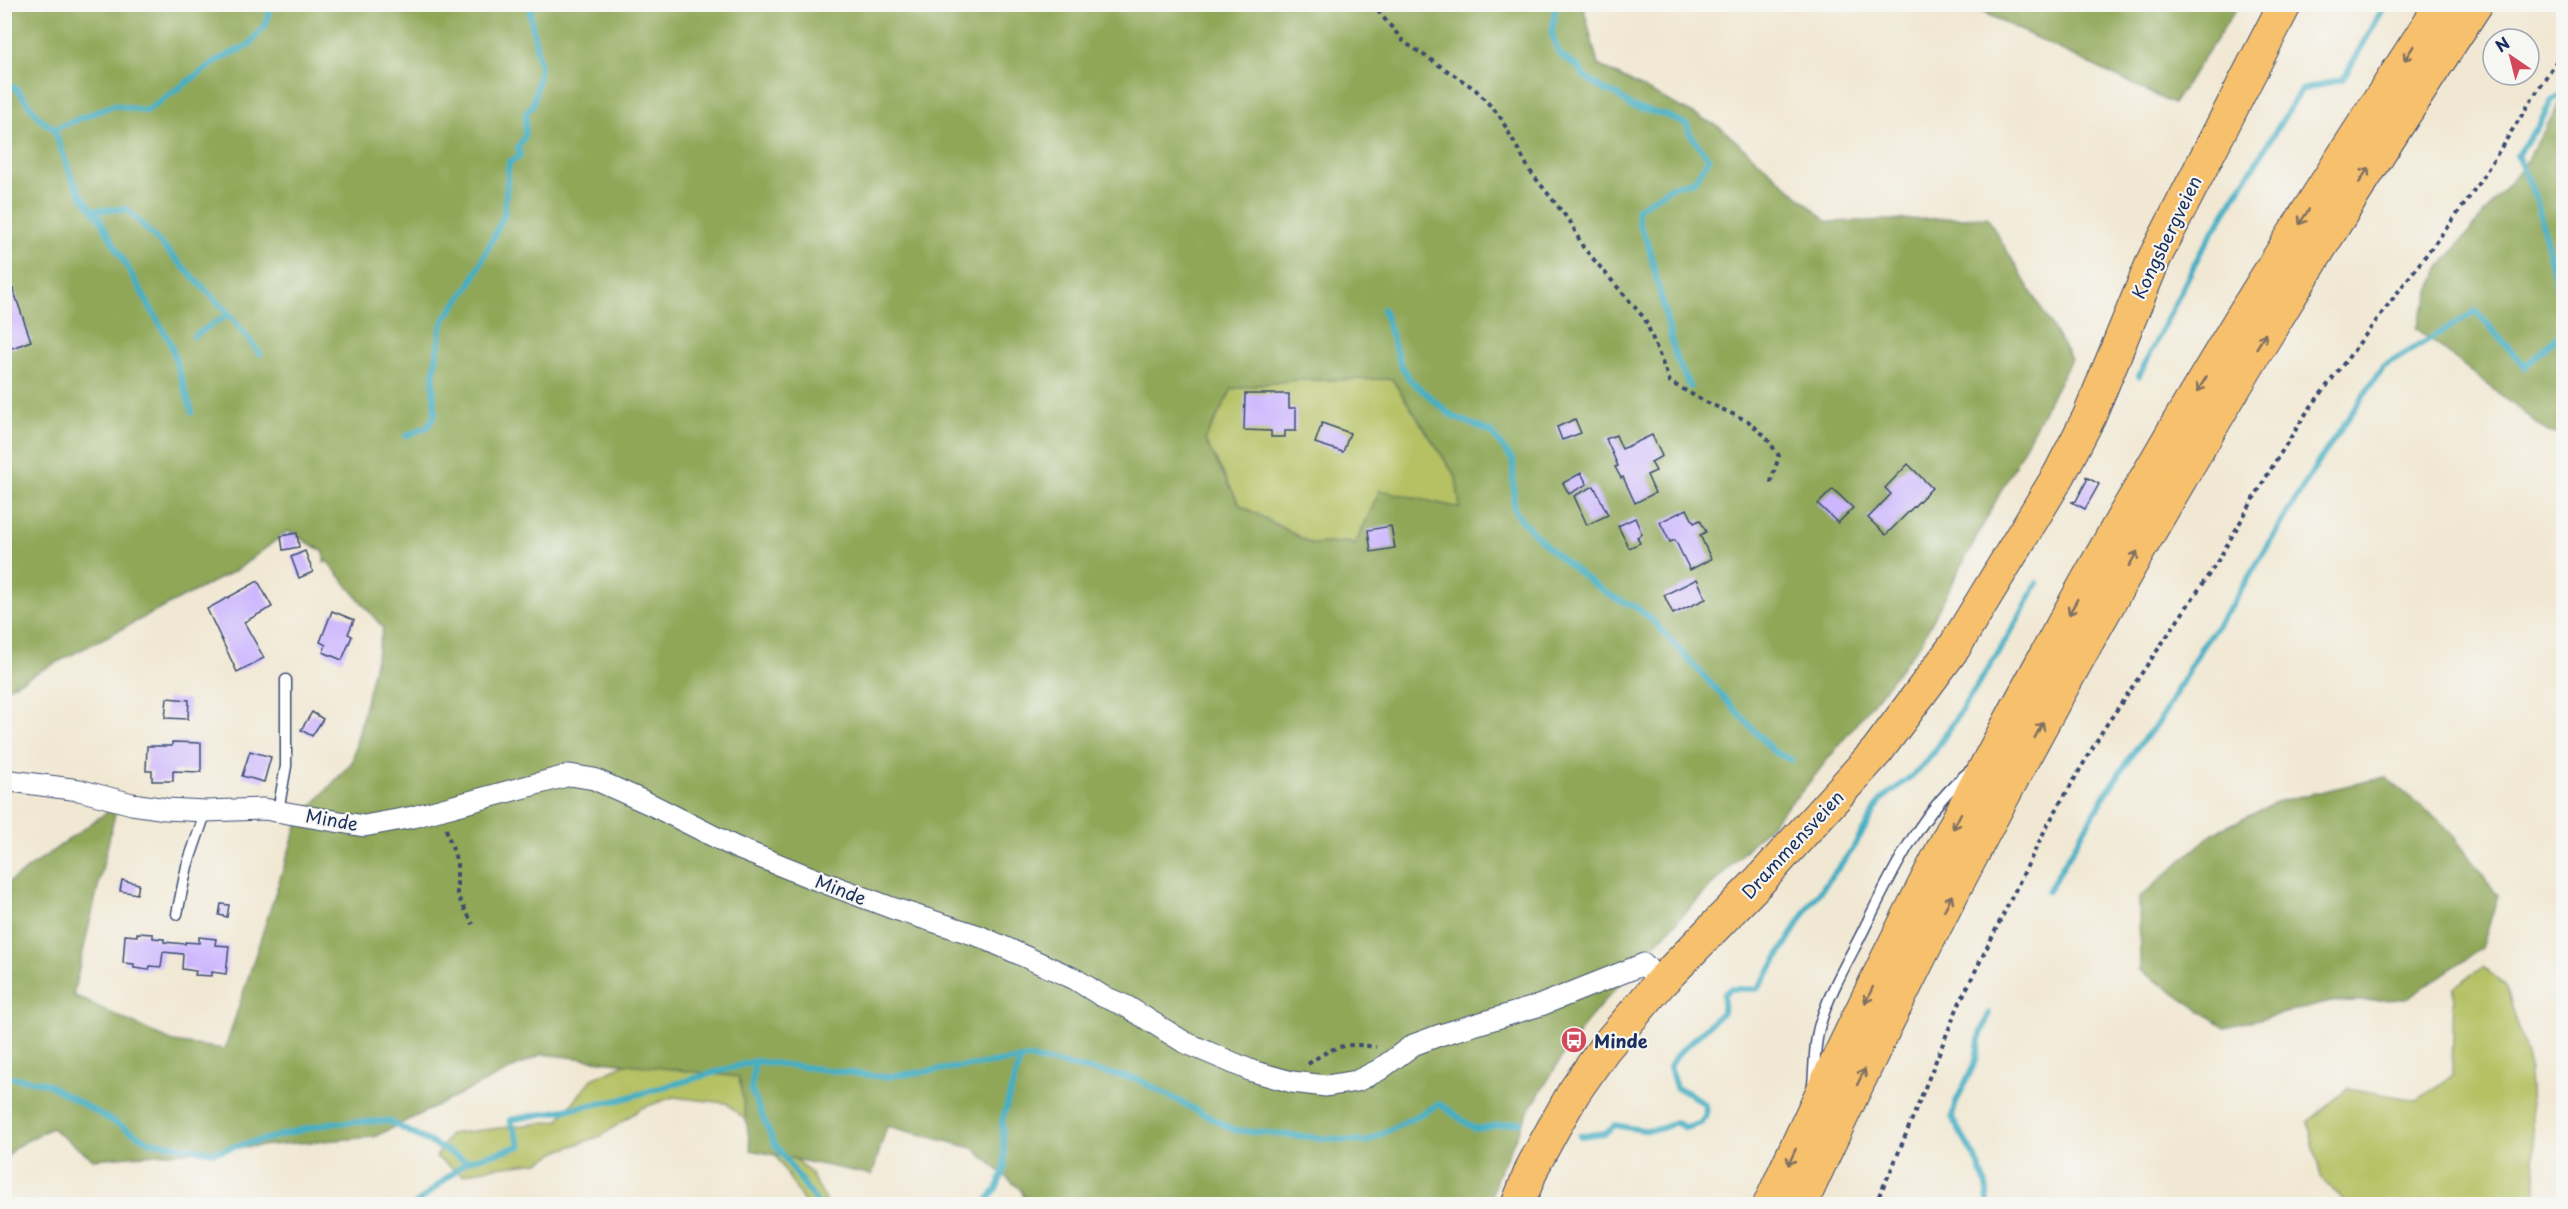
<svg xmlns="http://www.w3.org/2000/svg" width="2568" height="1209" viewBox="0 0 2568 1209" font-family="'Playpen Sans',sans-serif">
	<rect width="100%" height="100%" fill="#f6f6f2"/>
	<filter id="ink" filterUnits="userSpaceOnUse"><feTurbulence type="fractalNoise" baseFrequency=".0167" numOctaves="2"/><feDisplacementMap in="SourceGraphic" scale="12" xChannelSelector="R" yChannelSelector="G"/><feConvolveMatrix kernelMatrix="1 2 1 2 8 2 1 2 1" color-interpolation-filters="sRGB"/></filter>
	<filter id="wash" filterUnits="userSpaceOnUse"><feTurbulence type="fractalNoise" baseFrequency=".008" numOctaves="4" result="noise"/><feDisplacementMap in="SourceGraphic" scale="24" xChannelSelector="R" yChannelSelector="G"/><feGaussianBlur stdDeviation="1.35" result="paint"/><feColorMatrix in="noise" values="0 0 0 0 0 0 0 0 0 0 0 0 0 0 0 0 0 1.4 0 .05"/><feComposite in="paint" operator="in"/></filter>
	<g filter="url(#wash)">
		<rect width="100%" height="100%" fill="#f1e8d3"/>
		<g fill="#b5c163" stroke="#687860" stroke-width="1.5">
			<path d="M1392,379L1456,477L1460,509L1380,490L1355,545L1312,544L1240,505L1205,440L1232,389L1294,380Z"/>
			<path d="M2483,967L2506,986L2528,1059L2537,1204H2346L2321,1177L2308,1122L2348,1088L2416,1100L2452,1076L2454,987Z"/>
			<path d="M633,1060L953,1108L782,1148L809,1171L828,1204H805L764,1136L726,1103L673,1097L642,1108L601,1136L561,1150L539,1162L488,1168L463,1175L436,1157L450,1134L558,1121L592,1079Z"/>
		</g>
		<g fill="#90a759" stroke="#566b5c" stroke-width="1.5" fill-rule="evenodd">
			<path d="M5,5H1583L1598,65L1721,128L1828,222L1987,217L2071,359L1920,644L1804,789L1640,960L1589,1019L1563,1055L1527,1114L1497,1177L1489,1204H1027L1021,1190L973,1148L887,1126L872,1175L751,1150L739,1077L542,1054L374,1137L93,1159L51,1128L15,1147L5,1160V885L117,805L73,995L173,1042L225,1049L299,820L352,762L383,628L327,561L324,563V552L288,531L238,569L5,689ZM1392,379L1456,477L1460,508L1380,490L1355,545L1349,542L1312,544L1240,505L1205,440L1232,389L1294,380Z"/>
			<path d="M1968,5L2239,4V5L2173,104Z"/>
			<path d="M2563,97L2564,436H2563L2548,432L2416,328L2439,269L2527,161Z"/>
			<path d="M2385,777L2445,825L2498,895L2482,948L2406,999L2331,1002L2225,1027L2140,970L2139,898L2213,833L2280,801Z"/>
		</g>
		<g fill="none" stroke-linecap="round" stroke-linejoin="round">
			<g stroke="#45afc3" stroke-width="6">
				<path d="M1556,4L1552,35L1559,54L1579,68L1584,76L1604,90L1618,95L1630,106L1668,116L1687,125L1690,134L1709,159L1694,181L1673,186L1637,209L1640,227L1648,244L1676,358L1690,387"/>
				<path d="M4,83L17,89L41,120L54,129L70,174L81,195L98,216L170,342L192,412"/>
				<path d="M2564,93L2552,100L2540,123L2517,155L2537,201L2564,318"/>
				<path d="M54,129L114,105L146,111L220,59L249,45L266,24L271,4"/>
				<path d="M93,210L127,209L229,314L260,354"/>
				<path d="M1383,309L1400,363L1409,379L1452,416L1491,432L1513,461L1514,508L1520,519L1553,552L1593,584L1613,597L1637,608L1651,619L1774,752L1792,760"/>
				<path d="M194,336L229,314"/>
				<path d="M2139,376L2200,253L2301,90L2343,79L2386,4"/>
				<path d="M406,436L428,426L435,414L433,378L441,329L445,318L470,285L504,215L509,162L520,156L518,147L525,136L526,113L533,105L540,68L530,13L534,4"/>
				<path d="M2048,891L2107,792L2137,747L2159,722L2201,648L2232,605L2317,464L2383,367L2476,311L2525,367L2564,330"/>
				<path d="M755,1061L751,1090L774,1143L818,1204"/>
				<path d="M4,1076L45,1083L148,1141L213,1152L330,1123L388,1121L467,1161L521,1146L510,1120L619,1100L755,1061L884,1077L1030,1058L1137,1079L1234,1130L1366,1142L1440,1104L1475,1129L1520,1122"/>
				<path d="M1580,1136L1605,1133L1615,1125C1640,1129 1652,1136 1675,1122L1686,1128L1701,1123L1706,1115L1705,1105L1689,1093L1676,1088L1670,1067L1677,1055L1723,1012L1724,994L1730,989H1757L1768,974L1808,907L1852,850L1881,800L1918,771L1935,751L1993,661L2019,618L2037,583"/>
				<path d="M986,1202L997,1187L1005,1167L1002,1121L1020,1060"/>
				<path d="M416,1204L467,1161"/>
				<path d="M1988,1204C1988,1169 1967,1148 1952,1117L1956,1102L1976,1060L1979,1040L1989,1013"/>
			</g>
		</g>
		<g id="blocks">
			<g fill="#ccb6fe">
				<path d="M13,289L31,341L9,349L5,335V292Z"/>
				<path d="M1245,394H1289V408H1296V431H1285V437H1271V431L1244,430Z"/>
				<path d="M1575,419L1581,433L1562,440L1557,427Z"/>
				<path d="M1322,423L1350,433L1343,452L1315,443Z"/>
				<path d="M1616,435L1622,449L1652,435L1662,456L1651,462L1656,471L1647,475L1655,493L1635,503L1623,477L1621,478L1615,467L1618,466L1606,439Z"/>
				<path d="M1908,464L1932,488L1886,535L1868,518L1891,494L1885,488Z"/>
				<path d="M1581,473L1587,484L1569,494L1563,483Z"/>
				<path d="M2086,477L2099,484L2085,509L2072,502L2076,501L2087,480Z"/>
				<path d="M1594,486L1608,515L1587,525L1574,496Z"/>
				<path d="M1833,489L1853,508L1838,523L1818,504Z"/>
				<path d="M1687,509L1694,523L1700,520L1706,532L1700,535L1711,559L1690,570L1675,540L1670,542L1660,522Z"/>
				<path d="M1635,518L1642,534L1637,537L1640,543L1629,548L1618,526Z"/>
				<path d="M1391,526L1395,548L1371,552L1368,530Z"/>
				<path d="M297,533L299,547L283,550L281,536Z"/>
				<path d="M305,551L313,572L299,578L291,557Z"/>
				<path d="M1697,579L1706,599L1673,614L1664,595Z"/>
				<path d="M258,581L272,607L244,622L264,658L237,672L207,609Z"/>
				<path d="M332,611L354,620L348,634L352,636L342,660L323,652L326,645L320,642Z"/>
				<path d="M167,698L189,700L188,719L165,718Z"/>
				<path d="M312,712L323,719L312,736L301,730Z"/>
				<path d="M172,742L201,743V772L173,771V781H152V771H146L147,746H172Z"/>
				<path d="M250,751L271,757L264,782L242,776Z"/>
				<path d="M122,880L139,884L137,894L120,891Z"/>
				<path d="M221,904L229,905L227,917L219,915Z"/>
				<path d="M137,933L153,934V938L164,939V942L185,944V942L199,943V937L216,939L215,945L229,946L226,974L212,972V976L195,975L196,971L182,969L183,954L163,952L161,967L150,966L149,970L134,968V964L123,963L125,935L137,936Z"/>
			</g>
		</g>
	</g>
	<g filter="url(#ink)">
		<use href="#blocks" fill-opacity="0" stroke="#3b4b70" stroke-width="1.5"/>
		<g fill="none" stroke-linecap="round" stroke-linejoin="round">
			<defs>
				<g id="lane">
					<path d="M278,811L286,766V680"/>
					<path d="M177,914L187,866L206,811"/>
					<path d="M1813,1085C1815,1064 1814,1041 1821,1021C1830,992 1846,964 1860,937C1890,877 1918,814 1971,770"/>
				</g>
				<path id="street" d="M4,780L79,790L132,804L166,809L206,811L264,809L364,826L413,817L570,775L594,779L652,805L735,847L812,878L892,908L979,936L1075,979L1102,996L1126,1006L1184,1042L1252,1071L1292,1082L1326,1086L1357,1081L1379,1070L1413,1045L1440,1035L1541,1005L1644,964L1660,983"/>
				<path id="primary" d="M1518,1204L1533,1166L1553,1129L1574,1092L1604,1049L1660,983L1762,878L1877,751L1955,646L2059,475L2089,417L2154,259L2285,4"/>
				<g id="highway">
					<path d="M1770,1204C1908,903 2064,609 2237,325C2303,217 2372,111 2442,4"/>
					<path d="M1801,1204C1992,786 2223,388 2476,4"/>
				</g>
			</defs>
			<use href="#lane" stroke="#3b4b70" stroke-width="13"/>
			<use href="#street" stroke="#3b4b70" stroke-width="23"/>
			<use href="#primary" stroke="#3b4b70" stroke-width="35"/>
			<use href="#highway" stroke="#3b4b70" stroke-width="35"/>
			<g stroke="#3b4b70" stroke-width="4" stroke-dasharray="4.5 4.5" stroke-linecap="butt">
				<path d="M1372,4L1404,42L1475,89L1499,115L1530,171L1571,223L1583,247L1645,319L1670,382L1704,401L1748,421L1766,437L1779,456L1770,485"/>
				<path d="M446,829L457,862V895L473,924"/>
				<path d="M1308,1064C1333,1046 1345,1042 1376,1047"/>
				<path d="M1875,1204L1893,1166L1959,1004L2047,826L2103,730L2216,564L2275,462L2307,412L2467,201L2564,49"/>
			</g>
			<use href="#lane" stroke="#fff" stroke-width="10"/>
			<use href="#street" stroke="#fff" stroke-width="21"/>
			<use href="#primary" stroke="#f7c06c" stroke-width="33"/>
			<use href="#highway" stroke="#f7c06c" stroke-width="33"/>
		</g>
		<defs><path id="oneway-shaft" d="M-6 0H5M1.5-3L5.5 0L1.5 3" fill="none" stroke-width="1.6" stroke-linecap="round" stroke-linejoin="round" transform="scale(1.5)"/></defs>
		<g stroke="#7e7064">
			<use href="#oneway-shaft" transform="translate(2409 53) rotate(123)"/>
			<use href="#oneway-shaft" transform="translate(2364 175) rotate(-58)"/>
			<use href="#oneway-shaft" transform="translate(2304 217) rotate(122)"/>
			<use href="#oneway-shaft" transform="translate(2261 341) rotate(-59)"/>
			<use href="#oneway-shaft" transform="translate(2202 384) rotate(121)"/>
			<use href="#oneway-shaft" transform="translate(2133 559) rotate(-60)"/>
			<use href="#oneway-shaft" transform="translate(2073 607) rotate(119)"/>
			<use href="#oneway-shaft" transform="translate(2039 730) rotate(-61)"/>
			<use href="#oneway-shaft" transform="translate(1957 821) rotate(117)"/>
			<use href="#oneway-shaft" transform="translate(1948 903) rotate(-63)"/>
			<use href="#oneway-shaft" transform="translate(1869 995) rotate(116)"/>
			<use href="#oneway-shaft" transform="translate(1861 1077) rotate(-64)"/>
			<use href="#oneway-shaft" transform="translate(1792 1157) rotate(115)"/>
		</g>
	</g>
	<defs>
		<symbol id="bus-disc" viewBox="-11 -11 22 22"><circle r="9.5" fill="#d1495b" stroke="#f6f6f2"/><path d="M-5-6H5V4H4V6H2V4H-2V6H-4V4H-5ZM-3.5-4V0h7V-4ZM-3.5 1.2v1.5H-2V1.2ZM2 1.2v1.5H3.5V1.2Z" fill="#fff"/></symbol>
	</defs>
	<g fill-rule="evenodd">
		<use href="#bus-disc" x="1559" y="1025" width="30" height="30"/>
	</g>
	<g text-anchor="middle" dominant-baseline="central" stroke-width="4.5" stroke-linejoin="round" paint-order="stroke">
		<g font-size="18" fill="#1b2f5e" stroke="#f6f6f2">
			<text transform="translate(2166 237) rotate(-64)">Kongsbergveien</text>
			<text transform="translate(332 819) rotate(10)">Minde</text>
			<text transform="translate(1792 844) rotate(-47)">Drammensveien</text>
			<text transform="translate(841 889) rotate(21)">Minde</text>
		</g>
		<g font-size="18" font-weight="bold" fill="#1b2f5e" stroke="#f6f6f2" text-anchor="start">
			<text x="1594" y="1040">Minde</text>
		</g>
	</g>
	<rect width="2568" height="1209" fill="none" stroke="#f6f6f2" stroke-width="24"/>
	<g transform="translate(2511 57) rotate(325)"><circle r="28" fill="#f6f6f2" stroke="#9ea6b7" stroke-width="1.5"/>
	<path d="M0-4.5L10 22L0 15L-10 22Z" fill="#d1495b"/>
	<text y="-9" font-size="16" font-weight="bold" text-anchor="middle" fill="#1b2f5e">N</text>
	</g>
</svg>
